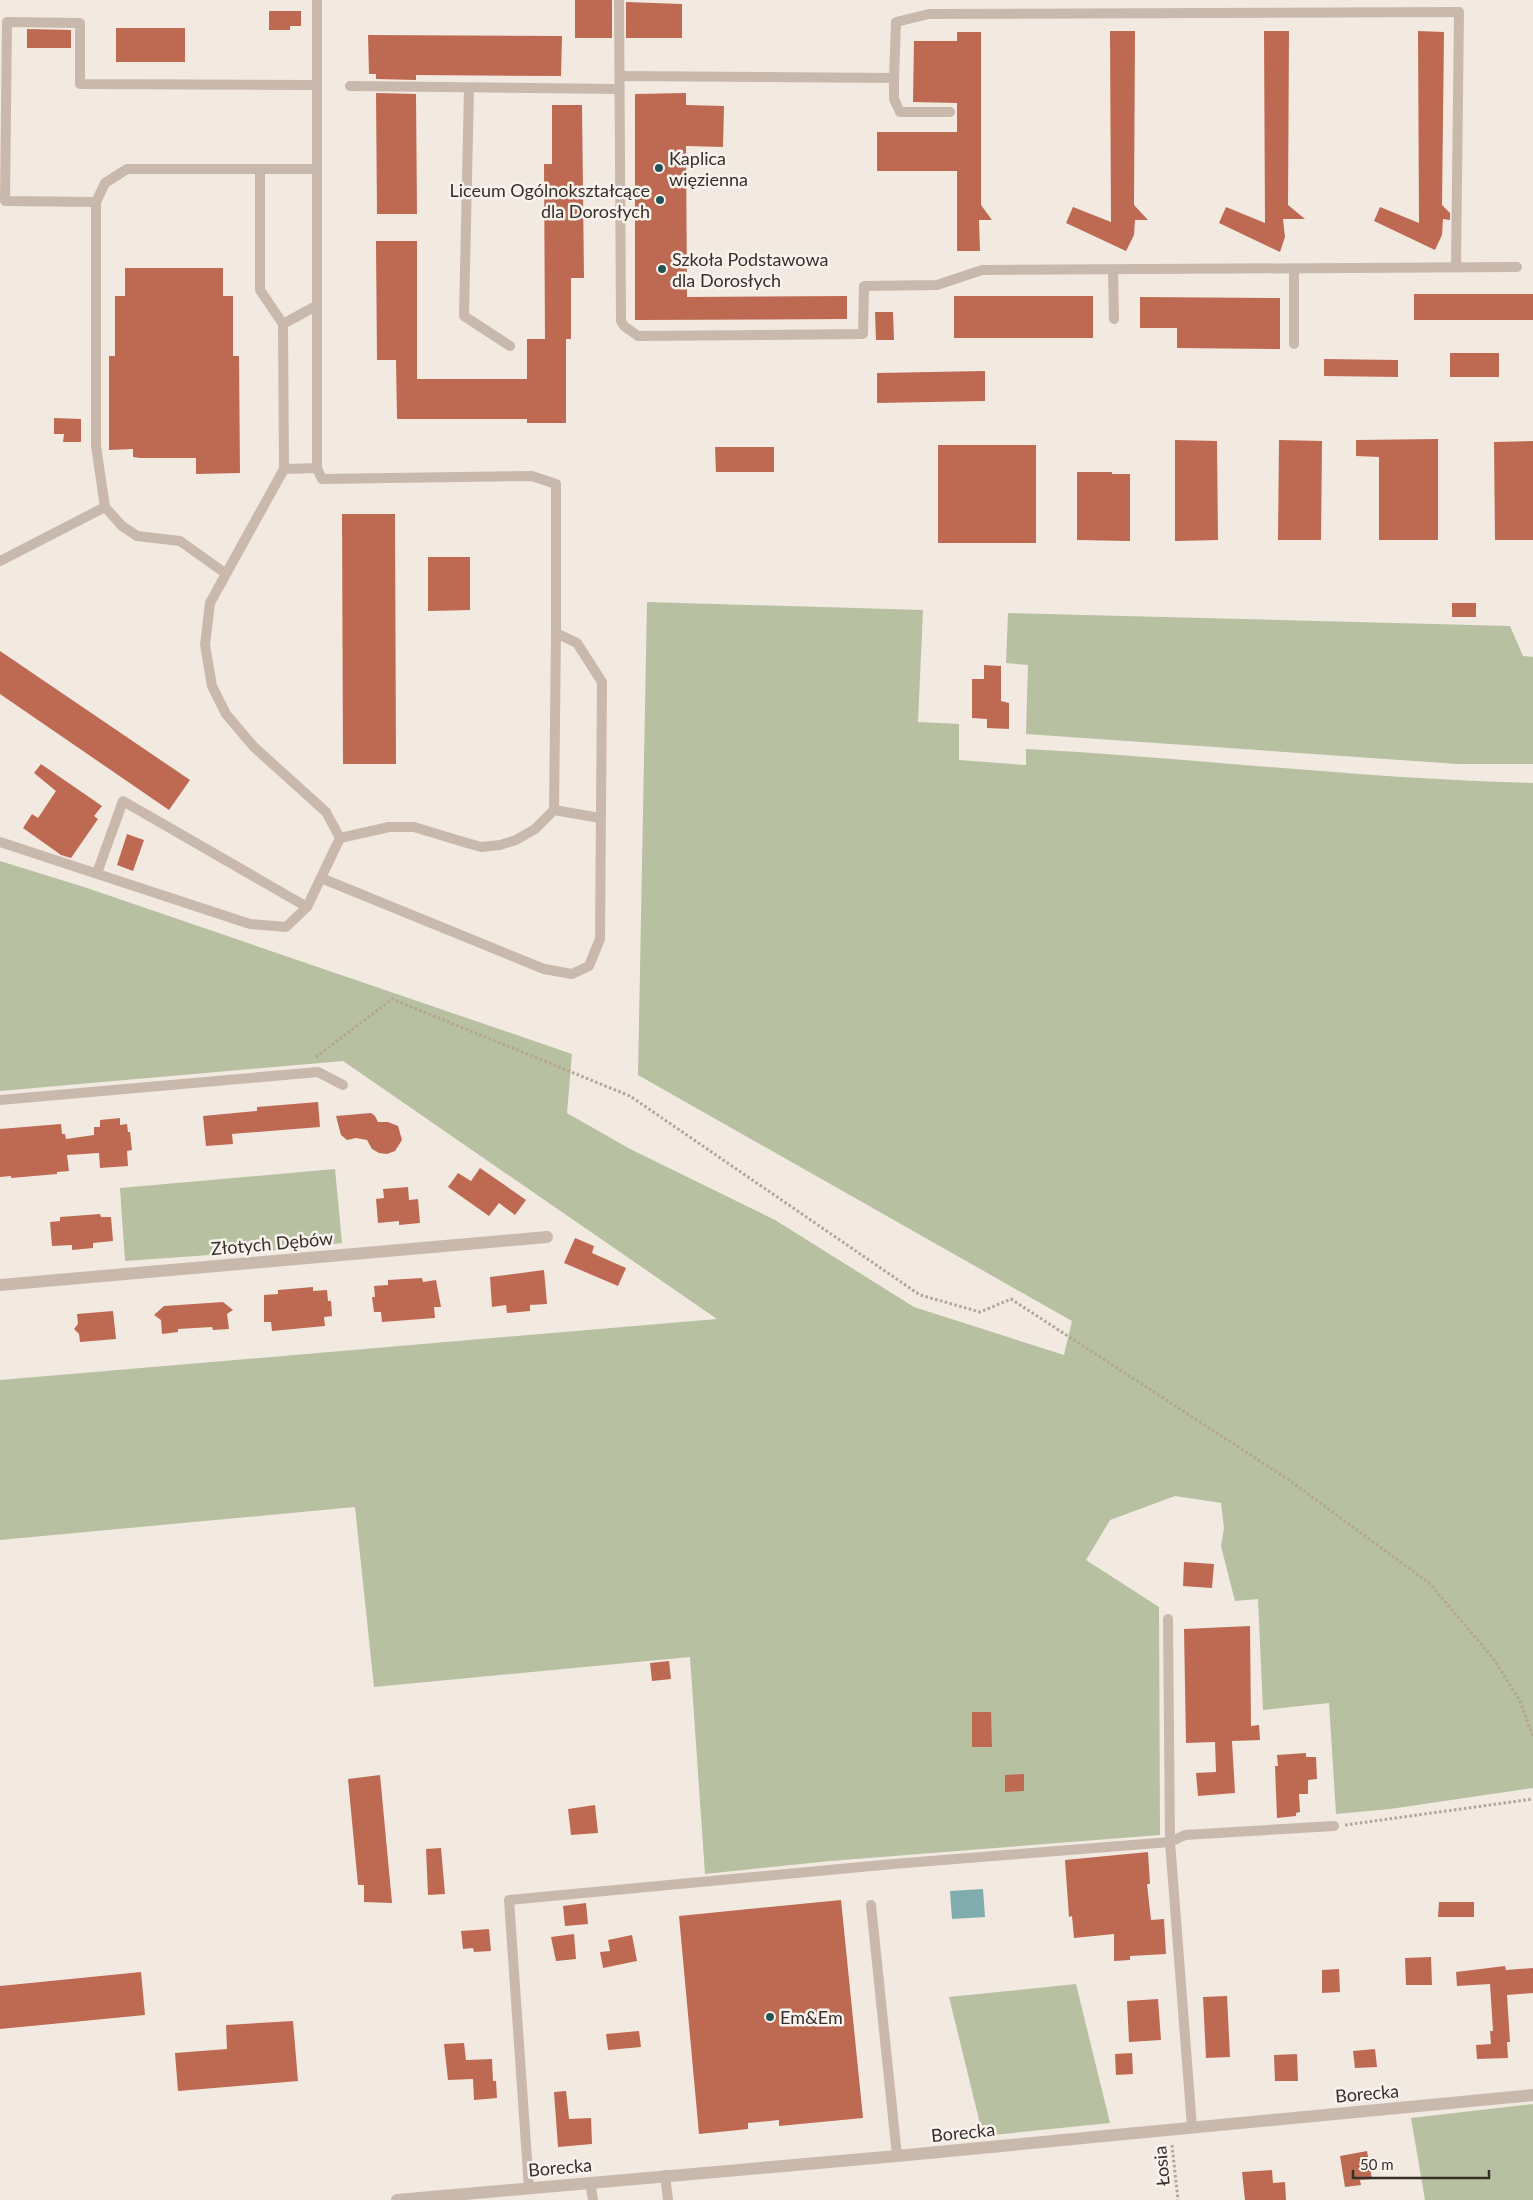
<svg xmlns="http://www.w3.org/2000/svg" width="1533" height="2200" viewBox="0 0 1533 2200" font-family="Lato,sans-serif">
	<rect width="100%" height="100%" fill="#f2e9e1"/>
	<g fill="#b7c0a1">
		<path d="M647,602L923,610L918,722L959,724V760L1026,765V749C1195,758 1364,779 1533,783V1788L1390,1809L1336,1814L1329,1703L1263,1710L1258,1599L1235,1601L1221,1546L1224,1528L1221,1503L1175,1496L1110,1520L1086,1560L1159,1607L1160,1835L830,1861L705,1874L690,1657L374,1687L355,1507L0,1540V1380L717,1319L343,1061L0,1091V861L84,887L572,1054L567,1113L630,1149L775,1220L914,1307L1064,1355L1072,1321L638,1075Z"/>
		<path d="M1008,613L1510,626L1523,656L1533,657V764H1458L1026,734L1028,665L1006,663Z"/>
		<path d="M335,1169L342,1243L280,1250L125,1261L120,1188Z"/>
		<path d="M1076,1984L1110,2123L983,2136L949,1997Z"/>
		<path d="M1533,2104V2200H1425L1411,2118Z"/>
	</g>
	<path fill="#81acad" d="M983,1889L985,1917L952,1919L950,1891Z"/>
	<g fill="#be6a53">
		<rect x="575" y="0" width="37" height="38"/>
		<path d="M626,2L682,4V38H626Z"/>
		<path d="M269,11H301V26H290V30H269Z"/>
		<rect x="116" y="28" width="69" height="34"/>
		<path d="M27,29L71,30V48H27Z"/>
		<path d="M1110,31H1135L1134,205L1148,220H1135L1134,235L1126,251L1066,223L1073,207L1111,222Z"/>
		<path d="M1264,31H1289L1288,205L1305,219H1283L1285,237L1280,252L1219,223L1226,207L1265,223Z"/>
		<path d="M1418,31L1444,32L1442,205L1450,213V220L1443,219L1442,235L1435,250L1374,221L1380,207L1419,223Z"/>
		<path d="M957,32H981V205L992,220H979L980,251H957V171H877V132H957V103L913,102L914,41H957Z"/>
		<path d="M368,35L562,36L561,76L416,75V80L376,79V74H369Z"/>
		<path d="M376,93L416,94L417,214H377Z"/>
		<path d="M686,93V105L724,106L723,147L686,146L687,297L847,296V319L635,320V94Z"/>
		<path d="M552,105H582L584,278H571V339H566V423H527V419H397L396,360H377L376,241H417V379H527V339H545L544,164H552Z"/>
		<path d="M125,268H223V296H233V356H239L240,473L196,474V458H140L133,457V449L109,450V356H115V296H125Z"/>
		<rect x="1414" y="294" width="119" height="26"/>
		<rect x="954" y="296" width="139" height="42"/>
		<path d="M1140,297L1280,298V349L1177,348V328H1140Z"/>
		<path d="M875,312H893L894,340H876Z"/>
		<rect x="1450" y="353" width="49" height="24"/>
		<path d="M1324,359L1398,360V377L1324,376Z"/>
		<path d="M985,371V401L877,403V373Z"/>
		<path d="M54,418L81,419V442H63L64,434H54Z"/>
		<path d="M1438,439V540H1379V457L1356,456V440Z"/>
		<path d="M1175,440L1217,441L1218,540L1175,541Z"/>
		<path d="M1279,440L1322,441L1321,540H1278Z"/>
		<path d="M1533,441V540H1495L1494,442Z"/>
		<rect x="938" y="445" width="98" height="98"/>
		<path d="M715,447H774V472H716Z"/>
		<path d="M1077,472H1112V474H1130V541L1077,540Z"/>
		<path d="M342,514H395L396,764H343Z"/>
		<path d="M428,557H470V610L428,611Z"/>
		<rect x="1452" y="603" width="24" height="14"/>
		<path d="M0,651L190,780L169,810L0,694Z"/>
		<path d="M984,665L1001,666V701L1009,703V729L987,728V719L972,718V679H984Z"/>
		<path d="M41,764L102,806L94,816L98,819L71,858L61,855L23,828L32,814L38,818L56,791L34,773Z"/>
		<path d="M127,834L144,840L133,871L117,865Z"/>
		<path d="M318,1102L320,1127L232,1134L233,1144L206,1146L203,1116L257,1111V1107Z"/>
		<path d="M371,1113L375,1116L378,1122H388L398,1126L402,1140L395,1151L387,1154L379,1153L372,1149L367,1140L356,1138L347,1140L341,1135L336,1116Z"/>
		<path d="M120,1118V1125L127,1124L128,1132H130L132,1150L127,1151L128,1166L100,1168L99,1153L67,1155L69,1171L57,1172V1174L11,1178V1176L0,1177V1129L61,1124L62,1134H65L66,1139L94,1135V1127H100V1120Z"/>
		<path d="M480,1168L526,1200L515,1215L499,1203L489,1216L448,1187L458,1173L471,1181Z"/>
		<path d="M408,1187L409,1200L418,1199L420,1223L399,1225V1221L378,1223L376,1199L384,1198L383,1189Z"/>
		<path d="M100,1214L101,1217H111L113,1241L93,1243V1248L72,1250V1245L52,1246L50,1222L60,1221V1217Z"/>
		<path d="M575,1238L594,1246L592,1253L626,1268L618,1286L564,1263Z"/>
		<path d="M544,1270L547,1304L530,1305V1311L507,1313L506,1305L492,1307L490,1277Z"/>
		<path d="M422,1278L423,1282L436,1280L441,1307H434L435,1318L382,1322L381,1312H374L372,1297H375L374,1286L388,1285V1280Z"/>
		<path d="M313,1287V1291L327,1290L328,1301H331L332,1316L324,1317L325,1326L272,1331L271,1322H264V1295L278,1294V1290Z"/>
		<path d="M223,1302L233,1310L227,1314L229,1329L213,1330L212,1327L178,1329V1332L162,1334L161,1320L154,1315L164,1306Z"/>
		<path d="M113,1311L116,1339L80,1342L79,1334L74,1329L78,1324L77,1314Z"/>
		<path d="M1184,1562L1214,1564L1212,1588L1183,1586Z"/>
		<path d="M1250,1626L1251,1726L1259,1725L1260,1740L1232,1741L1235,1793L1198,1796L1196,1773L1216,1772L1215,1742L1186,1743L1184,1629Z"/>
		<path d="M669,1661L671,1679L652,1681L650,1663Z"/>
		<path d="M972,1712H991L992,1747H972Z"/>
		<path d="M1306,1753V1757H1316L1317,1779L1308,1780V1794H1299L1300,1812L1296,1813V1816L1277,1818L1275,1766H1278L1277,1755Z"/>
		<path d="M1024,1774V1791L1005,1792V1775Z"/>
		<path d="M380,1775L392,1903L364,1902V1885H358L348,1779Z"/>
		<path d="M595,1805L598,1833L571,1835L568,1809Z"/>
		<path d="M441,1848L445,1894L428,1895L426,1849Z"/>
		<path d="M1148,1852L1150,1884H1147L1151,1920L1164,1919L1166,1954L1130,1956V1960L1114,1961V1934L1074,1938L1072,1916L1069,1917L1065,1860Z"/>
		<path d="M841,1900L863,2118L779,2126V2120L748,2123V2129L699,2134L679,1916Z"/>
		<path d="M1439,1902H1474V1917H1438Z"/>
		<path d="M586,1903L588,1924L565,1926L563,1906Z"/>
		<path d="M489,1929L491,1951L474,1952L473,1948L463,1949L461,1931Z"/>
		<path d="M574,1934L576,1959L556,1961L551,1937Z"/>
		<path d="M632,1935L637,1961L603,1968L600,1952L610,1951L608,1940Z"/>
		<path d="M1431,1957L1432,1985H1406L1405,1958Z"/>
		<path d="M1505,1966L1506,1970L1533,1968V1993L1507,1995L1510,2042H1507L1508,2058L1477,2059L1476,2045L1491,2044L1490,2031H1493L1490,1984L1457,1986L1456,1972Z"/>
		<path d="M1339,1969L1340,1992L1322,1993V1970Z"/>
		<path d="M141,1972L145,2015L0,2029V1986Z"/>
		<path d="M1227,1996L1230,2057L1206,2058L1203,1997Z"/>
		<path d="M1158,1999L1161,2040L1129,2042L1127,2001Z"/>
		<path d="M293,2021L298,2081L178,2091L175,2053L227,2049L226,2025Z"/>
		<path d="M639,2031L641,2047L608,2050L606,2034Z"/>
		<path d="M464,2043L466,2060L492,2059L493,2081H496L497,2098L474,2100L473,2079L448,2080L444,2044Z"/>
		<path d="M1375,2049L1377,2067L1355,2068L1353,2051Z"/>
		<path d="M1132,2053L1133,2074L1116,2075L1115,2054Z"/>
		<path d="M1297,2054L1298,2081H1275L1274,2055Z"/>
		<path d="M566,2091L569,2119L591,2118L592,2144L558,2147L554,2092Z"/>
		<path d="M1367,2151L1372,2179L1360,2180L1361,2185L1345,2187L1340,2156Z"/>
		<path d="M1272,2170L1273,2183L1285,2182L1286,2200H1245L1242,2172Z"/>
	</g>
	<g fill="none" stroke-linecap="round" stroke-linejoin="round">
		<g stroke="#b5a397" stroke-width="3" stroke-dasharray="2.5 2.5" stroke-linecap="butt">
			<path d="M316,1057L392,999L630,1096L920,1295L980,1312L1011,1299L1289,1480L1429,1583L1493,1658L1520,1701L1533,1737"/>
			<path d="M1345,1825L1533,1799"/>
			<path d="M1172,2145L1178,2200"/>
		</g>
		<g stroke="#c9b9ad" stroke-width="10">
			<path d="M317,0V468L284,469L210,603L205,645L212,686L226,714L254,747L326,812L340,838"/>
			<path d="M619,0L621,321L624,326L638,336L863,334L864,286L937,285L982,270L1517,267"/>
			<path d="M620,76L894,78L896,22L929,14L1459,12L1456,267"/>
			<path d="M894,78V99L900,112H950"/>
			<path d="M350,86L619,89"/>
			<path d="M469,88L464,316L510,346"/>
			<path d="M260,169V290L283,324L284,469"/>
			<path d="M96,202L5,201L7,22L80,23V84L317,85"/>
			<path d="M1294,269V344"/>
			<path d="M1113,270L1114,319"/>
			<path d="M283,324L316,306"/>
			<path d="M317,468L322,479L532,476L556,484V633L577,643L602,682L600,939L589,966L572,974L544,969L321,878"/>
			<path d="M105,507L96,446V202L105,183L127,169H315"/>
			<path d="M0,561L105,507L122,526L137,536L180,541L225,573"/>
			<path d="M554,810L600,818"/>
			<path d="M340,838L389,827H414L467,843L481,847L500,845L516,840L535,829L554,810L556,633"/>
			<path d="M0,842L250,924L286,927L307,907"/>
			<path d="M97,873L123,801L307,907L340,838"/>
			<path d="M0,1100L318,1072L343,1085"/>
			<path d="M1168,1619L1170,1842L1192,2127"/>
			<path d="M871,1905L897,2156"/>
			<path d="M665,2175L668,2200"/>
			<path d="M590,2182L593,2200"/>
			<path d="M529,2188L509,1900L893,1864L1170,1842L1185,1835L1334,1826"/>
		</g>
		<g stroke="#c9b9ad" stroke-width="12">
			<path d="M0,1285L547,1237"/>
			<path d="M397,2200L897,2156L1533,2095"/>
		</g>
	</g>
	<g fill="#235557" stroke="#f9f3ed" stroke-width="2">
		<circle cx="659" cy="168" r="5"/>
		<circle cx="660" cy="200" r="5"/>
		<circle cx="662" cy="269" r="5"/>
		<circle cx="770" cy="2017" r="5"/>
	</g>
	<g text-anchor="middle" dominant-baseline="central" stroke-width="5" stroke-linejoin="round" paint-order="stroke">
		<g font-size="18" fill="#382f2b" stroke="#f9f3ed" text-anchor="start">
			<text x="669" y="158">Kaplica<tspan x="669" dy="21">więzienna</tspan></text>
			<text x="650" y="190" text-anchor="end">Liceum Ogólnokształcące<tspan x="650" dy="21">dla Dorosłych</tspan></text>
			<text x="672" y="259">Szkoła Podstawowa<tspan x="672" dy="21">dla Dorosłych</tspan></text>
			<text x="780" y="2017">Em&amp;Em</text>
		</g>
		<g font-size="18" fill="#382f2b" stroke="#f9f3ed">
			<text transform="translate(272 1243) rotate(-5)">Złotych Dębów</text>
			<text transform="translate(1367 2093) rotate(-5)">Borecka</text>
			<text transform="translate(963 2132) rotate(-6)">Borecka</text>
			<text transform="translate(1161 2166) rotate(-95)">Łosia</text>
			<text transform="translate(560 2167) rotate(-5)">Borecka</text>
		</g>
	</g>
	<path d="M1353 2170v8h136v-8" fill="none" stroke="#382f2b" stroke-width="2.5"/>
	<text x="1360" y="2170" font-size="15" fill="#382f2b" stroke="#f9f3ed" stroke-width="4" paint-order="stroke">50 m</text>
</svg>
